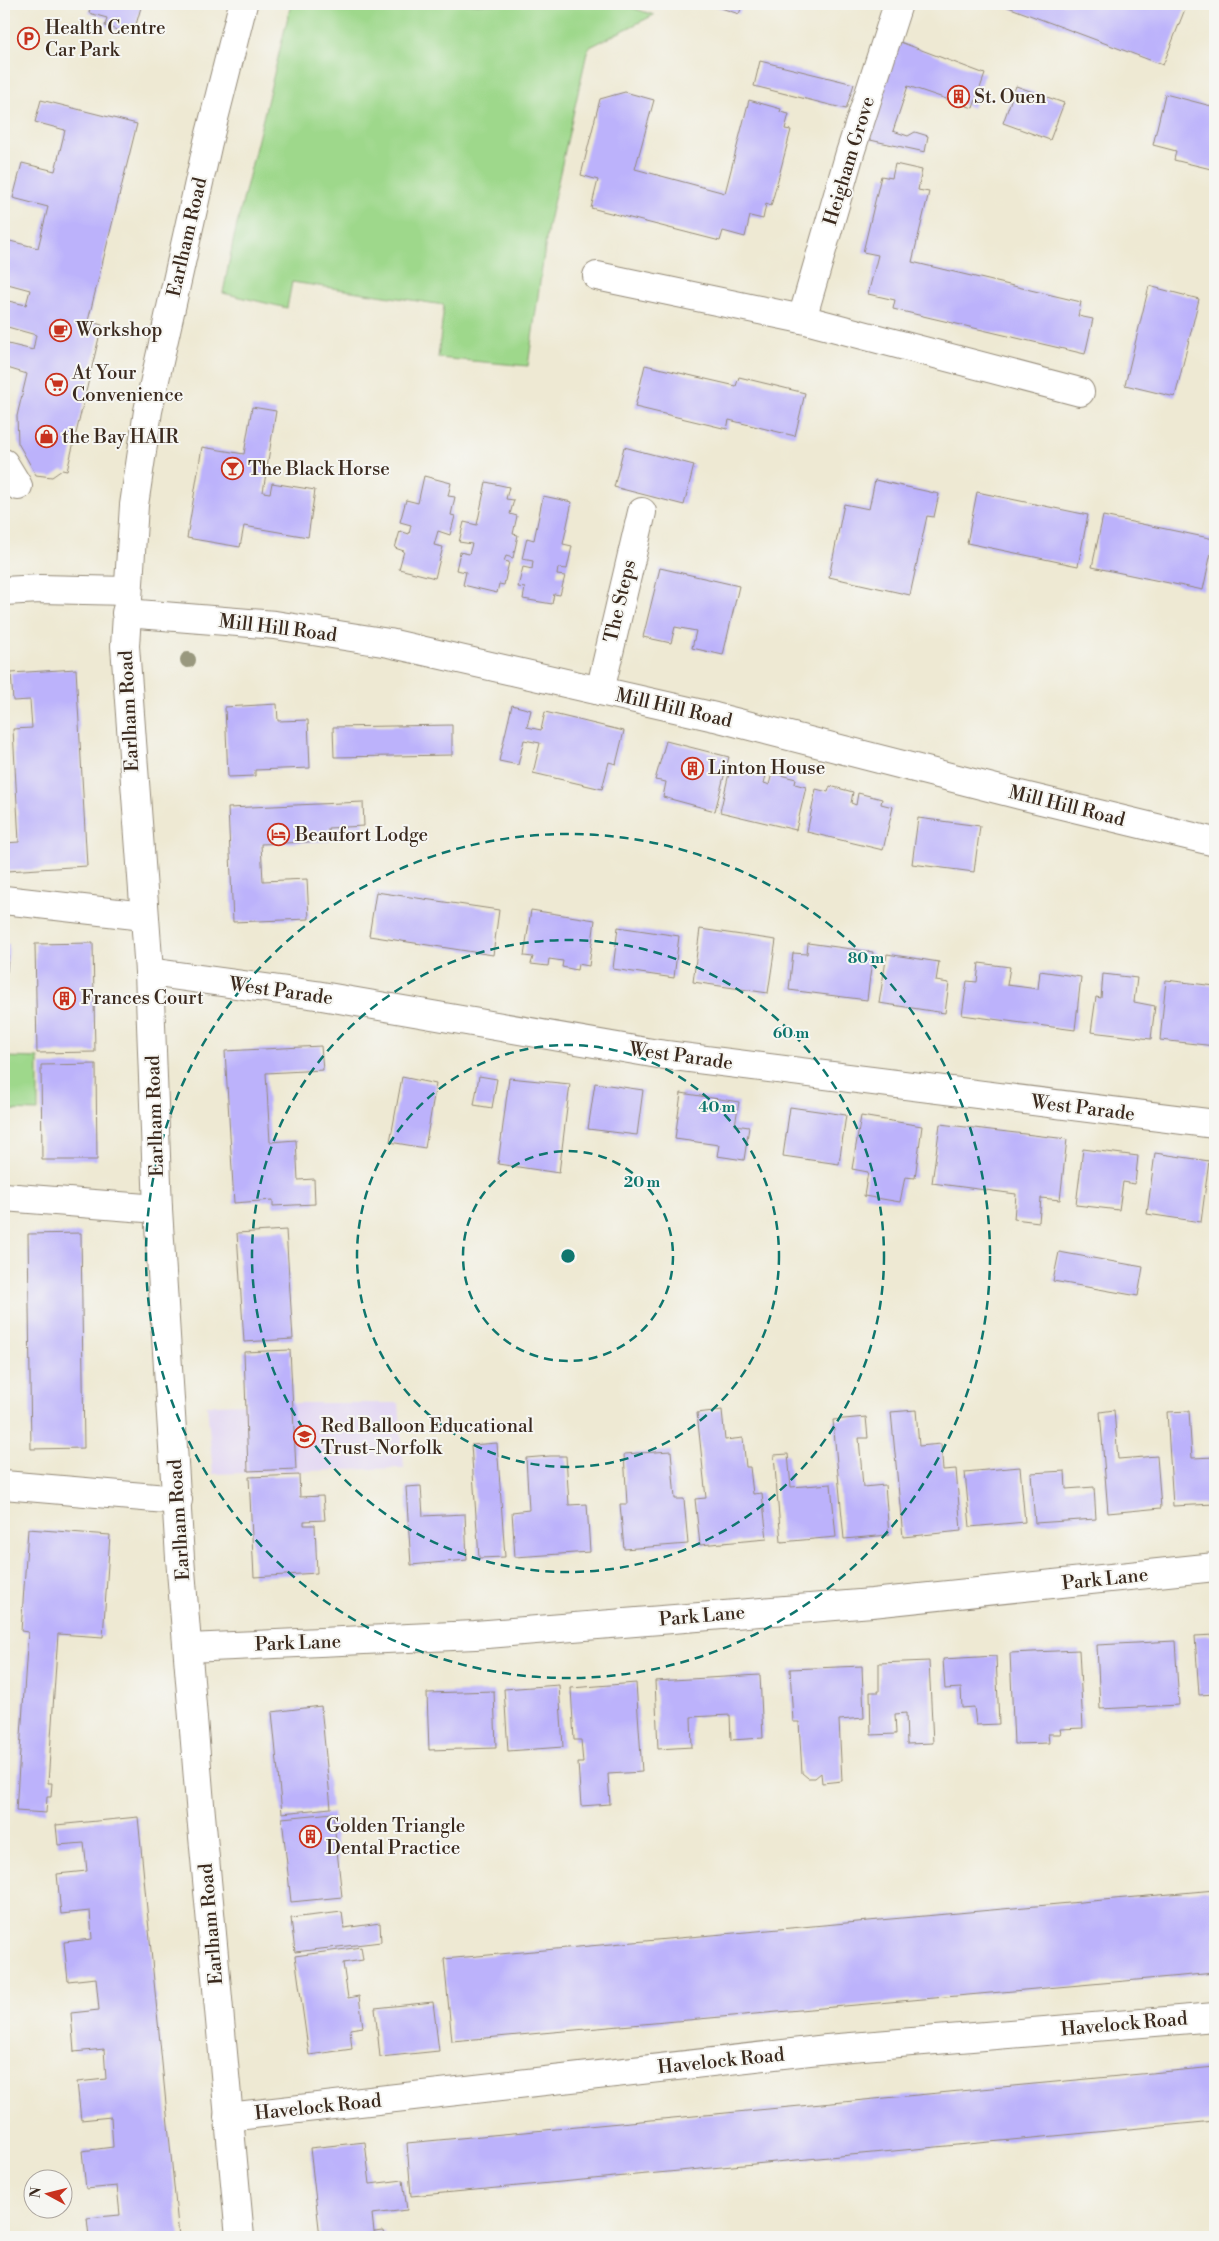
<svg xmlns="http://www.w3.org/2000/svg" width="1219" height="2241" viewBox="0 0 1219 2241" font-family="'Libre Bodoni',serif">
	<rect width="100%" height="100%" fill="#f6f6f2"/>
	<filter id="ink" filterUnits="userSpaceOnUse"><feTurbulence type="fractalNoise" baseFrequency=".02" numOctaves="2"/><feDisplacementMap in="SourceGraphic" scale="10" xChannelSelector="R" yChannelSelector="G"/><feConvolveMatrix kernelMatrix="1 2 1 2 8 2 1 2 1" color-interpolation-filters="sRGB"/></filter>
	<filter id="wash" filterUnits="userSpaceOnUse"><feTurbulence type="fractalNoise" baseFrequency=".0096" numOctaves="4" result="noise"/><feDisplacementMap in="SourceGraphic" scale="20" xChannelSelector="R" yChannelSelector="G"/><feGaussianBlur stdDeviation="1.12" result="paint"/><feColorMatrix in="noise" values="0 0 0 0 0 0 0 0 0 0 0 0 0 0 0 0 0 1.4 0 .05"/><feComposite in="paint" operator="in"/></filter>
	<g filter="url(#wash)">
		<rect width="100%" height="100%" fill="#eee9d3"/>
		<path fill="#e1d4f3" d="M293,1403H399L404,1468L213,1474L207,1405Z"/>
		<g fill="#9ed88b" stroke="#6c8154">
			<path d="M291,4H621L654,15L588,48L548,226L528,366L438,358L444,305L292,282L287,308L223,293L234,237Z"/>
			<path d="M4,1057L38,1058V1111L4,1110Z"/>
		</g>
		<g id="blocks">
			<g fill="#bcb2fb">
				<path d="M91,4H142L133,35L105,26L107,18L89,13Z"/>
				<path d="M709,4H743L739,14Z"/>
				<path d="M1000,4H1126L1135,7L1136,4H1187L1163,65Z"/>
				<path d="M895,40L985,74L973,108L908,86L893,131L908,136L915,132L928,136L925,152L861,138Z"/>
				<path d="M760,61L854,84L846,109L754,86Z"/>
				<path d="M1016,86L1064,103L1050,140L1003,123Z"/>
				<path d="M625,92L654,100L635,169L725,193L749,100L781,109L780,112L789,114L785,129L791,130L771,206L766,204L763,219L750,216L745,237L723,231L720,241L591,208L598,180L581,175L600,99Z"/>
				<path d="M1165,94L1215,107V170L1174,160L1176,151L1153,145Z"/>
				<path d="M41,100L137,124L88,321L102,325L67,471L62,470L52,477L36,475L18,443L17,416L27,374L4,367V343L33,350L36,335L4,326V300L26,305L30,290L4,283V250L6,240L38,248L48,207L13,198L22,163L55,171L65,130L35,122Z"/>
				<path d="M895,164L922,170L918,190L929,192L912,262L1081,302L1078,316L1093,319L1085,354L893,309L895,300L868,294L878,255L863,252L881,176L892,178Z"/>
				<path d="M1149,286L1199,299L1175,397L1125,385Z"/>
				<path d="M645,365L736,386L739,377L805,393L795,436L729,420L727,429L635,407Z"/>
				<path d="M252,407L276,411L263,492L270,493L272,483L315,490L308,537L244,526L240,547L187,538L202,447L244,454Z"/>
				<path d="M624,447L694,465L684,505L614,487Z"/>
				<path d="M424,476L451,483L448,496L455,497L451,515L455,516L450,535L438,531L434,545L443,547L435,578L399,569L404,551L395,548L400,531L409,534L411,525L400,522L406,500L418,503Z"/>
				<path d="M875,480L939,494L934,517L927,516L910,595L829,577L844,504L869,509Z"/>
				<path d="M486,482L509,487L506,499L514,500L510,514L517,516L513,534L518,535L513,558L506,556L504,561L509,562L504,585L499,584L497,593L463,585L466,572L456,570L460,552L469,554L472,544L459,542L464,522L477,525Z"/>
				<path d="M977,492L1088,515L1078,566L967,543Z"/>
				<path d="M543,496L572,502L563,544L572,546L567,569L558,568L557,575L565,576L560,595L554,594L552,604L523,599L525,588L518,587L523,567L532,569L533,561L522,559L527,538L534,540Z"/>
				<path d="M1103,516L1214,539L1203,590L1092,567Z"/>
				<path d="M660,568L739,586L723,655L692,648L696,631L675,627L671,643L643,637Z"/>
				<path d="M76,669L87,866L7,871L5,843L19,842L13,729L32,728L30,700L13,701L11,673Z"/>
				<path d="M277,704L278,721L308,720L310,768L255,770V776L228,777L225,707Z"/>
				<path d="M512,705L531,710L527,727L541,730L545,712L624,731L616,764L609,762L602,789L533,773L540,743L524,740L518,765L499,761Z"/>
				<path d="M452,725V755L334,757L333,727Z"/>
				<path d="M666,741L729,757L715,811L663,797L666,782L655,780Z"/>
				<path d="M743,766L767,772L764,783L767,784L769,785L772,773L796,779L795,784L806,787L796,830L720,812L730,769L742,772Z"/>
				<path d="M830,786L853,792L851,803L856,805L858,793L882,799L881,804L893,807L883,850L807,832L816,789L828,792Z"/>
				<path d="M363,802L364,826L328,828L329,841L261,844L263,881L307,879L309,919L233,922L228,808Z"/>
				<path d="M918,818L980,826L974,872L912,864Z"/>
				<path d="M376,892L499,910L493,955L369,936Z"/>
				<path d="M531,910L595,920L589,966L578,964L577,970L562,967L563,961L549,959L548,966L531,964L533,957L524,956Z"/>
				<path d="M618,927L679,936L674,978L613,969Z"/>
				<path d="M700,929L776,940L768,993L693,982Z"/>
				<path d="M93,943L95,1052L37,1053L35,944Z"/>
				<path d="M808,943L873,952L867,1000L789,990L793,953L807,954Z"/>
				<path d="M4,944H9L7,972H4Z"/>
				<path d="M887,954L939,962L936,981L949,983L945,1013L879,1003Z"/>
				<path d="M979,963L1010,967L1007,985L1038,989L1040,971L1081,977L1075,1030L962,1015L967,981L977,982Z"/>
				<path d="M1103,974L1137,978L1134,1002L1155,1006L1151,1039L1091,1032L1096,997L1101,998Z"/>
				<path d="M1166,980L1215,986V1046L1160,1040Z"/>
				<path d="M321,1046L323,1070L266,1073L270,1142L296,1140L298,1180L314,1179L315,1204L273,1206V1200L234,1203L225,1051Z"/>
				<path d="M96,1064L97,1160H42L41,1065Z"/>
				<path d="M479,1076L497,1079L492,1108L474,1105Z"/>
				<path d="M402,1077L436,1084L425,1148L390,1142Z"/>
				<path d="M509,1078L570,1084L559,1173L498,1164Z"/>
				<path d="M595,1083L643,1090L637,1135L588,1129Z"/>
				<path d="M681,1093L739,1102L735,1125L749,1127L744,1160L717,1156L719,1145L675,1139Z"/>
				<path d="M790,1107L846,1115L839,1164L783,1156Z"/>
				<path d="M861,1116L922,1126L915,1178L905,1177L900,1202L864,1196L868,1172L852,1169Z"/>
				<path d="M940,1124L1067,1139L1060,1200L1041,1198L1039,1222L1014,1219L1016,1194L932,1183Z"/>
				<path d="M1083,1149L1138,1156L1135,1184L1123,1182L1119,1210L1076,1205Z"/>
				<path d="M1155,1153L1209,1161L1201,1222L1147,1214Z"/>
				<path d="M286,1230L293,1339L244,1342L237,1233Z"/>
				<path d="M81,1233L84,1448L31,1449L28,1234Z"/>
				<path d="M1059,1252L1143,1267L1138,1296L1053,1281Z"/>
				<path d="M290,1350L296,1469L248,1471L244,1352Z"/>
				<path d="M722,1410L725,1440L743,1438L746,1467H750L753,1494L762,1493L767,1539L700,1545L695,1499L706,1498L697,1413Z"/>
				<path d="M916,1410L919,1446L941,1444L943,1470L956,1469L961,1531L903,1537L891,1412Z"/>
				<path d="M1114,1410L1118,1459L1157,1456L1161,1508L1108,1513L1100,1412Z"/>
				<path d="M1189,1411L1192,1458L1215,1457V1504L1173,1506L1167,1412Z"/>
				<path d="M866,1417L868,1438H859L863,1487L885,1485L889,1535L844,1539L833,1420Z"/>
				<path d="M497,1443L505,1557L479,1558L471,1445Z"/>
				<path d="M671,1451L675,1499H684L688,1544L624,1549L620,1504H627L624,1454Z"/>
				<path d="M788,1454L791,1487L831,1484L836,1537L781,1542L774,1455Z"/>
				<path d="M550,1456H566L569,1505L587,1504L590,1552L515,1557L512,1512L529,1510L526,1458Z"/>
				<path d="M1020,1467L1025,1522L970,1527L965,1472Z"/>
				<path d="M1065,1471L1066,1489L1094,1487L1096,1519L1035,1523L1031,1473Z"/>
				<path d="M299,1475L300,1497L323,1496L325,1520L304,1521V1525H315L317,1573L254,1577L249,1477Z"/>
				<path d="M421,1486L423,1516L465,1514L467,1560L411,1565L406,1487Z"/>
				<path d="M28,1529L110,1535L103,1637L58,1634L48,1783H52L51,1797H47L46,1813L16,1811L28,1632L21,1631Z"/>
				<path d="M1215,1635V1694L1199,1695L1195,1636Z"/>
				<path d="M1175,1641L1179,1705L1100,1709L1097,1645Z"/>
				<path d="M1079,1650L1083,1728L1060,1729L1061,1734H1048L1049,1743L1014,1744L1010,1653Z"/>
				<path d="M996,1656L999,1724L976,1725L974,1707L962,1708L961,1688L945,1689L943,1659Z"/>
				<path d="M929,1661L933,1743L907,1744L906,1713L895,1714L896,1734L871,1735L870,1692H879V1663Z"/>
				<path d="M862,1666L864,1718L839,1720L842,1781L822,1783L821,1773L815,1778H808L802,1773L799,1722H793L790,1669Z"/>
				<path d="M760,1675L763,1738L731,1740L730,1715L691,1717L692,1747L658,1749L655,1681Z"/>
				<path d="M636,1683L642,1772L608,1774L610,1804L581,1806L578,1763H583L581,1740H574L571,1688Z"/>
				<path d="M559,1685L563,1747L508,1751L504,1689Z"/>
				<path d="M494,1691L496,1748L429,1750L427,1693Z"/>
				<path d="M321,1706L331,1808L282,1813L272,1712Z"/>
				<path d="M333,1813L342,1897L291,1902L282,1818Z"/>
				<path d="M138,1817L179,2237H89L87,2218L120,2215L117,2186L86,2189L82,2151L113,2147L111,2117L81,2120L77,2082L106,2079L104,2049L74,2052L71,2013L99,2010L96,1978L68,1981L64,1942L92,1939L90,1911L61,1914L57,1874L87,1871L84,1843L58,1845L56,1825Z"/>
				<path d="M1215,1890V1973L452,2041L444,1959Z"/>
				<path d="M342,1912L344,1928L380,1923L381,1942L295,1952L291,1918Z"/>
				<path d="M361,1947L363,1960L343,1963L348,1998L359,1996L363,2027L350,2029L352,2049L309,2055L295,1956Z"/>
				<path d="M433,2002L439,2051L380,2057L375,2008Z"/>
				<path d="M1215,2067V2121L411,2196L407,2143Z"/>
				<path d="M365,2142L370,2184L403,2180L407,2210L372,2214L374,2232L384,2231L385,2237H320L310,2148Z"/>
			</g>
		</g>
	</g>
	<g filter="url(#ink)">
		<use href="#blocks" fill-opacity="0" stroke="#948a78" stroke-width="1"/>
		<g fill="none" stroke-linecap="round" stroke-linejoin="round">
			<defs>
				<g id="minor">
					<path d="M597,276L802,319L850,153L898,4"/>
					<path d="M802,319L1080,392"/>
					<path d="M4,463L18,486"/>
					<path d="M4,591L40,589L128,591"/>
					<path d="M126,613L275,625L389,643L715,717L1020,795L1215,842"/>
					<path d="M600,691L642,512"/>
					<path d="M4,900L144,916"/>
					<path d="M149,972L316,995L658,1054L1215,1124"/>
					<path d="M4,1197L158,1209"/>
					<path d="M4,1485L178,1500"/>
					<path d="M188,1648L475,1635L872,1603L1215,1567"/>
					<path d="M228,2117L827,2049L1215,2017"/>
				</g>
				<path id="major" d="M240,2237L200,1804L180,1558L158,1209L149,972L125,646L134,505L148,411L208,142L243,4"/>
			</defs>
			<use href="#minor" stroke="#948a78" stroke-width="30"/>
			<use href="#major" stroke="#948a78" stroke-width="30"/>
			<use href="#minor" stroke="#fff" stroke-width="28"/>
			<use href="#major" stroke="#fff" stroke-width="28"/>
		</g>
		<circle fill="#99987e" cx="188" cy="660" r="8"/>
	</g>
	<g fill="none" stroke="#0f766e" stroke-width="2.5" stroke-dasharray="9 6">
		<circle cx="568" cy="1256" r="105"/>
		<circle cx="568" cy="1256" r="211"/>
		<circle cx="568" cy="1256" r="316"/>
		<circle cx="568" cy="1256" r="422"/>
	</g>
	<defs>
		<symbol id="parking-ring" viewBox="-11 -11 22 22"><circle r="9.5" fill="#f6f6f2" stroke="#c8321e" stroke-width="1.5"/><path d="M-3.5-5.5H1a3.5 3.5 0 0 1 0 7H-1V5.5H-3.5ZM-1-3.4V-.6H.8a1.4 1.4 0 0 0 0-2.8Z" fill="#c8321e"/></symbol>
		<symbol id="building-ring" viewBox="-11 -11 22 22"><circle r="9.5" fill="#f6f6f2" stroke="#c8321e" stroke-width="1.5"/><path d="M-4-6H4V6H1V3H-1V6H-4ZM-2.5-4.3h1.7v1.8h-1.7ZM.8-4.3h1.7v1.8H.8ZM-2.5-1h1.7V.8h-1.7ZM.8-1h1.7V.8H.8Z" fill="#c8321e"/></symbol>
		<symbol id="cafe-ring" viewBox="-11 -11 22 22"><circle r="9.5" fill="#f6f6f2" stroke="#c8321e" stroke-width="1.5"/><path d="M-5.5-4.5H6V0H3Q3 3.5 0 3.5H-2.5Q-5.5 3.5-5.5 0ZM3-3.2v2h1.7v-2ZM-6 4.5H4V6H-6Z" fill="#c8321e"/></symbol>
		<symbol id="supermarket-ring" viewBox="-11 -11 22 22"><circle r="9.5" fill="#f6f6f2" stroke="#c8321e" stroke-width="1.5"/><path d="M-6-5.5h2.5l.6 2H6L4.5 2H-2.5L-4.4-4H-6ZM-1.5 3.2a1.3 1.3 0 1 0 .1 0ZM3 3.2a1.3 1.3 0 1 0 .1 0Z" fill="#c8321e"/></symbol>
		<symbol id="shop-ring" viewBox="-11 -11 22 22"><circle r="9.5" fill="#f6f6f2" stroke="#c8321e" stroke-width="1.5"/><path d="M-5-2.5h2.3a2.7 3.5 0 0 1 5.4 0H5L5.5 6h-11ZM-1.5-2.5h3a1.5 2.3 0 0 0-3 0Z" fill="#c8321e"/></symbol>
		<symbol id="bar-ring" viewBox="-11 -11 22 22"><circle r="9.5" fill="#f6f6f2" stroke="#c8321e" stroke-width="1.5"/><path d="M-6-5H6L.8 .8V4.5H3.5V6h-7V4.5H-.8V.8Z" fill="#c8321e"/></symbol>
		<symbol id="hotel-ring" viewBox="-11 -11 22 22"><circle r="9.5" fill="#f6f6f2" stroke="#c8321e" stroke-width="1.5"/><path d="M-6-4.5h1.5V1H6V5H4.5V3h-9V5H-6ZM-4 0a1.8 1.8 0 1 1 3.6 0ZM.5 0V-2.5h3Q6-2.5 6 0Z" fill="#c8321e"/></symbol>
		<symbol id="school-ring" viewBox="-11 -11 22 22"><circle r="9.5" fill="#f6f6f2" stroke="#c8321e" stroke-width="1.5"/><path d="M0-5L7-2L0 1L-7-2ZM-4 1L0 2.5L4 1V4Q0 6-4 4Z" fill="#c8321e"/></symbol>
	</defs>
	<g fill-rule="evenodd">
		<use href="#parking-ring" x="16" y="26" width="25" height="25"/>
		<use href="#building-ring" x="946" y="84" width="25" height="25"/>
		<use href="#cafe-ring" x="48" y="318" width="25" height="25"/>
		<use href="#supermarket-ring" x="44" y="372" width="25" height="25"/>
		<use href="#shop-ring" x="34" y="424" width="25" height="25"/>
		<use href="#bar-ring" x="220" y="456" width="25" height="25"/>
		<use href="#building-ring" x="680" y="756" width="25" height="25"/>
		<use href="#hotel-ring" x="266" y="822" width="25" height="25"/>
		<use href="#building-ring" x="52" y="986" width="25" height="25"/>
		<use href="#school-ring" x="292" y="1424" width="25" height="25"/>
		<use href="#building-ring" x="298" y="1824" width="25" height="25"/>
	</g>
	<g text-anchor="middle" dominant-baseline="central" stroke-width="4" stroke-linejoin="round" paint-order="stroke">
		<g font-size="19" fill="#3b2a1e" stroke="#f6f6f2" text-anchor="start">
			<text x="45" y="28">Health Centre<tspan x="45" dy="22">Car Park</tspan></text>
			<text x="974" y="97">St. Ouen</text>
			<text x="76" y="330">Workshop</text>
			<text x="72" y="373">At Your<tspan x="72" dy="22">Convenience</tspan></text>
			<text x="62" y="437">the Bay HAIR</text>
			<text x="248" y="469">The Black Horse</text>
			<text x="708" y="768">Linton House</text>
			<text x="295" y="835">Beaufort Lodge</text>
			<text x="81" y="998">Frances Court</text>
			<text x="321" y="1426">Red Balloon Educational<tspan x="321" dy="22">Trust-Norfolk</tspan></text>
			<text x="326" y="1826">Golden Triangle<tspan x="326" dy="22">Dental Practice</tspan></text>
		</g>
		<g font-size="19" fill="#3b2a1e" stroke="#f6f6f2">
			<text transform="translate(849 161) rotate(-73)">Heigham Grove</text>
			<text transform="translate(187 237) rotate(-77)">Earlham Road</text>
			<text transform="translate(620 601) rotate(-77)">The Steps</text>
			<text transform="translate(278 628) rotate(7)">Mill Hill Road</text>
			<text transform="translate(674 708) rotate(13)">Mill Hill Road</text>
			<text transform="translate(129 711) rotate(-93)">Earlham Road</text>
			<text transform="translate(1067 806) rotate(14)">Mill Hill Road</text>
			<text transform="translate(281 991) rotate(8)">West Parade</text>
			<text transform="translate(681 1056) rotate(8)">West Parade</text>
			<text transform="translate(1083 1108) rotate(7)">West Parade</text>
			<text transform="translate(155 1116) rotate(-92)">Earlham Road</text>
			<text transform="translate(179 1520) rotate(-94)">Earlham Road</text>
			<text transform="translate(1105 1579) rotate(-6)">Park Lane</text>
			<text transform="translate(702 1616) rotate(-5)">Park Lane</text>
			<text transform="translate(298 1643) rotate(-2)">Park Lane</text>
			<text transform="translate(211 1924) rotate(-95)">Earlham Road</text>
			<text transform="translate(1124 2024) rotate(-5)">Havelock Road</text>
			<text transform="translate(721 2061) rotate(-6)">Havelock Road</text>
			<text transform="translate(318 2107) rotate(-6)">Havelock Road</text>
		</g>
	</g>
	<circle cx="568" cy="1256" r="8" fill="#0f766e" stroke="#f6f6f2" stroke-width="2.5"/>
	<g font-size="15" text-anchor="middle" font-weight="bold" fill="#0f766e" stroke="#f6f6f2" stroke-width="4" stroke-linejoin="round" paint-order="stroke">
		<text x="866" y="963">80 m</text>
		<text x="791" y="1038">60 m</text>
		<text x="717" y="1112">40 m</text>
		<text x="642" y="1187">20 m</text>
	</g>
	<rect width="1219" height="2241" fill="none" stroke="#f6f6f2" stroke-width="20"/>
	<g transform="translate(48 2194) rotate(277)"><circle r="24" fill="#f6f6f2" stroke="#aba49d"/>
	<path d="M0-4L9 19L0 12L-9 19Z" fill="#c8321e"/>
	<text y="-8" font-size="14" font-weight="bold" text-anchor="middle" fill="#3b2a1e">N</text>
	</g>
</svg>
